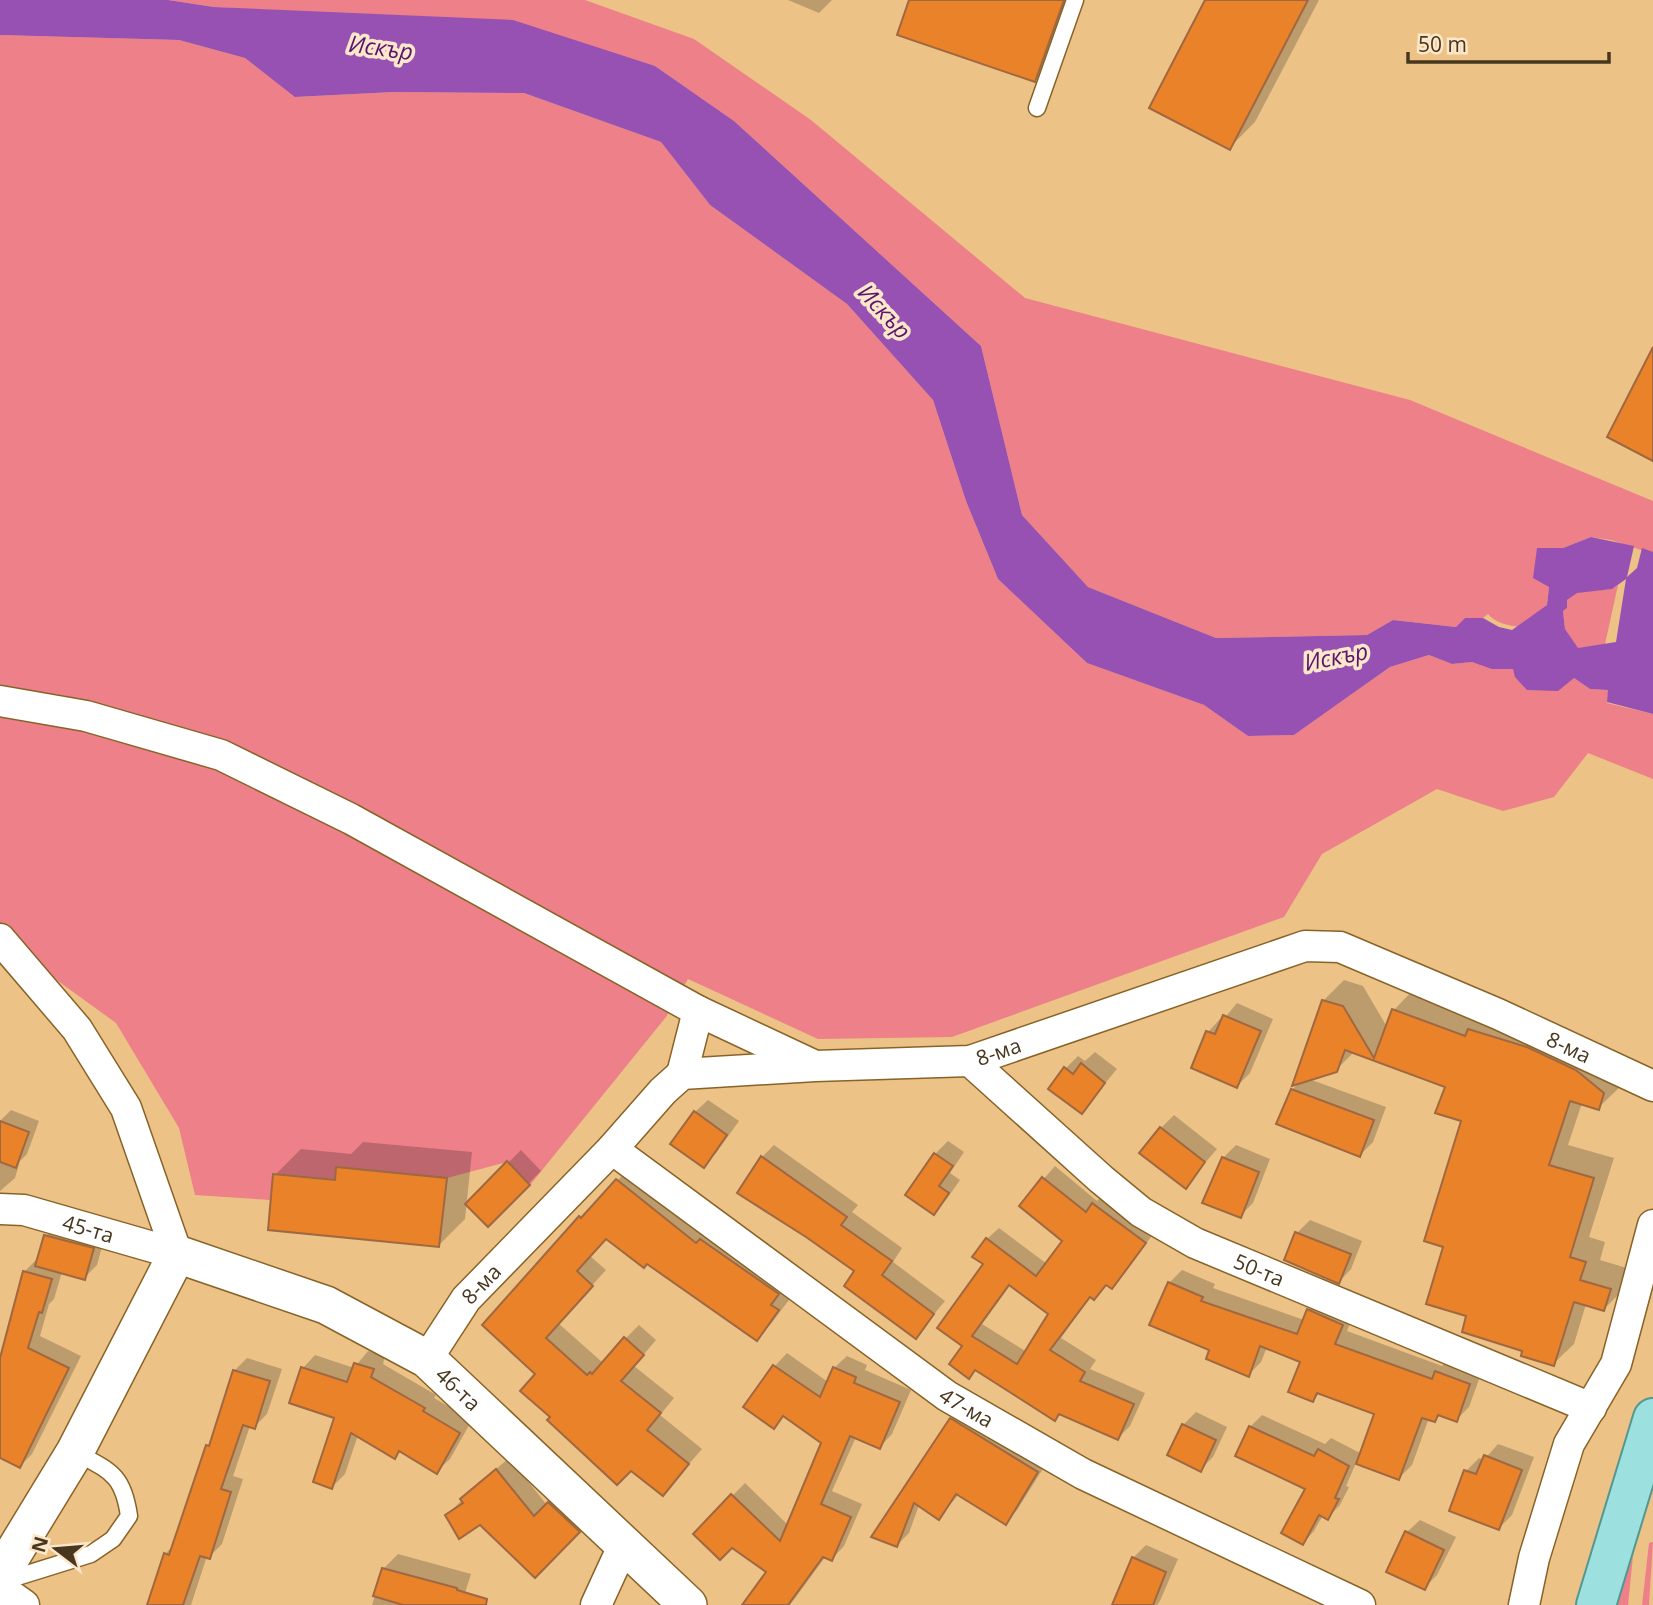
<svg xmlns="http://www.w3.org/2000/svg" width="1653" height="1605" viewBox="0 0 1653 1605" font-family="'Open Sans',sans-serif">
	<rect width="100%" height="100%" fill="#ecc287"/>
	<g fill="#ed8089">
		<path d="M168,0H585L694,39L811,120L1025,298L1410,400L1653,501V554L1611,540L1591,537L1563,548H1537L1549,587L1547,605L1519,627C1508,625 1495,623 1488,614L1483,618H1465L1457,627L1393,620L1367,635L1216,638L1088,587L1022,515L981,346L734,121L655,66L330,13L214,7Z"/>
		<path d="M0,35L179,40L245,58L296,97L394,92L524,93L661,142L710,205L847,304L933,400L966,501L998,579L1087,663L1204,705L1248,736L1294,735L1390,667L1429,655L1452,664L1472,662L1501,669L1509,668L1574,678L1590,689L1609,690L1607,703L1653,714V779L1588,753L1554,797L1503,811L1437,789L1322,854L1284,917L952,1037L818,1039L688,979L666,1017L530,1185L507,1162L447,1178L336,1167L335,1180L273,1174L271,1200L195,1195L179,1128L116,1023L0,939Z"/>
		<path d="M1618,585L1605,644L1578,649L1565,629L1563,611L1567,608V600L1577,592L1612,589Z"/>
		<path d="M1653,1542L1649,1605H1642L1649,1543Z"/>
		<path d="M1633,1556L1628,1605H1616Z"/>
	</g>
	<path fill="#9751b2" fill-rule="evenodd" d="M0,0H168L214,7L513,20L655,66L734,121L981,346L1022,515L1088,587L1216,638L1367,635L1393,620L1456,627L1465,618H1483L1499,627L1512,630L1547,605L1549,587L1533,578L1537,548H1563L1591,537L1634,546L1627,577L1637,568L1642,548L1653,552V714L1607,702L1608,690L1590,689L1574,678L1558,691L1527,690L1515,677L1513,669H1492L1472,662L1452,664L1429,655L1390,667L1294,735L1248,736L1204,705L1087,663L998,579L966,501L933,400L847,304L710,205L661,142L524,93L394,92L295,97L245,58L179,40L0,35ZM1626,579L1616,642L1578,648L1565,629L1563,611L1567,608V600L1577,593L1612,589Z"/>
	<g fill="#0003" fill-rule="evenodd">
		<path d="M788,0H832L819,13Z"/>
		<path d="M911,0H1080L1061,54L1035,80Z"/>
		<path d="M1207,0H1319L1255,122L1229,148Z"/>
		<path d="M1344,980L1363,986L1387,1027L1394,1010L1414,989L1624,1072L1619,1088L1598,1108L1582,1103L1568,1145L1614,1158L1589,1237L1605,1242L1600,1260L1630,1269L1624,1289L1604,1309L1586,1304L1574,1344L1553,1364L1525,1350L1469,1315L1445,1246L1463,1120L1447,1085L1354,1052L1336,1070L1309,1079L1386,1107L1373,1142L1360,1155L1292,1090L1300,1081L1323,1001Z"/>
		<path d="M1237,1003L1273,1019L1250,1073L1237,1086L1208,1032L1220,1019L1223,1020Z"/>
		<path d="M1095,1052L1117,1069L1081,1112L1066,1068L1078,1056L1085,1061Z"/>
		<path d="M708,1100L739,1121L716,1153L704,1166L695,1112Z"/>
		<path d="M11,1110L39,1121L27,1154L20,1161L15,1178L0,1191V1121Z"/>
		<path d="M1174,1115L1217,1149L1185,1186L1161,1128Z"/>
		<path d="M948,1141L964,1152L950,1173L960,1180L946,1200L934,1213L935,1154Z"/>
		<path d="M363,1142L472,1152L465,1219L439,1245L275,1175L301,1149L351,1154Z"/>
		<path d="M774,1145L858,1205L852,1212L902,1248L893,1262L945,1301L916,1336L857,1271L762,1157Z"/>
		<path d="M1236,1145L1270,1159L1253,1203L1240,1216L1223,1158Z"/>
		<path d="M521,1150L541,1171L488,1224L467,1204Z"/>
		<path d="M631,1166L792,1296L770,1325L756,1339L648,1262L606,1237L590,1256L606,1270L558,1323L602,1362L639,1325L656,1340L634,1366L674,1398L660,1415L702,1449L663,1494L632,1469L552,1417L538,1373L485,1325L580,1217L594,1203L596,1204Z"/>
		<path d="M1055,1166L1097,1201L1105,1193L1156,1230L1123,1275L1112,1286L1108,1284L1094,1298L1091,1296L1061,1338L1096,1360L1090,1369L1145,1393L1130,1426L1118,1438L1061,1413L1055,1418L976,1369L969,1376L964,1346L985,1264L987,1239L999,1228L1047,1264L1064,1241L1021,1205ZM1011,1284L1050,1314L1027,1352L982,1324Z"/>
		<path d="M1310,1220L1362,1241L1351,1269L1339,1282L1286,1259L1297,1233Z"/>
		<path d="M59,1223L105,1236L97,1265L84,1278L62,1272L54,1299L49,1304L40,1336L81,1356L32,1454L20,1466L0,1456V1356L2,1357L24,1272L37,1259L39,1260L46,1236Z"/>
		<path d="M1182,1270L1215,1284L1213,1288L1304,1320L1308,1310L1321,1297L1354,1312L1347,1331L1442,1366L1449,1359L1482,1371L1469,1407L1456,1420L1441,1414L1435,1420L1429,1418L1412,1465L1399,1478L1356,1463L1346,1486L1349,1487L1340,1505L1328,1517L1323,1515L1314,1531L1303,1543L1307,1488L1250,1427L1262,1415L1325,1444L1331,1438L1362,1454L1376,1413L1320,1392L1313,1400L1302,1361L1267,1347L1261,1362L1248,1375L1211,1349L1169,1283Z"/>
		<path d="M368,1351L385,1356L383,1364L436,1395L434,1398L472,1420L450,1459L437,1471L401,1450L395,1457L358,1435L345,1474L332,1487L336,1417L303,1368L315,1355L354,1368Z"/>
		<path d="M787,1353L828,1382L834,1368L847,1356L867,1365L865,1370L911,1390L892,1434L880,1447L856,1437L832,1491L862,1504L844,1546L832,1559L826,1556L790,1605H747L768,1572L732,1545L695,1534L745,1483L788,1525L823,1443L784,1415L773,1427L746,1407L775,1366Z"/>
		<path d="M247,1358L282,1369L267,1414L254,1427L250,1426L233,1476L243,1479L222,1544L209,1557L207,1556L191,1605H149L165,1554L174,1545L208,1446L212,1441L235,1370Z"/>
		<path d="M964,1407L1049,1459L1017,1510L1005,1523L959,1494L939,1518L919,1505L909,1533L897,1545L873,1536L951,1419Z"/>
		<path d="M1196,1412L1227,1427L1213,1457L1200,1470L1183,1425Z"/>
		<path d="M1498,1444L1534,1457L1512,1515L1499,1528L1466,1471L1479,1458L1484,1460Z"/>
		<path d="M509,1458L547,1505L561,1491L591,1519L535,1575L481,1522L447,1515L474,1488Z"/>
		<path d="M1420,1520L1456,1537L1437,1575L1424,1588L1407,1532Z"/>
		<path d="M1146,1545L1178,1559L1160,1601L1157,1605H1126L1133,1558Z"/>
		<path d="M398,1554L471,1574L464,1596L468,1605H372L383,1569Z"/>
	</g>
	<g fill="#e98229" stroke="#9f6840" stroke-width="2" fill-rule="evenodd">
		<path d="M909,0H1064L1035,82L897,35Z"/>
		<path d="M1205,0H1308L1230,150L1149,108Z"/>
		<path d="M1653,347V461L1607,437Z"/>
		<path d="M1322,1000L1343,1006L1374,1058L1392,1009L1465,1036L1468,1029L1527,1047L1576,1070L1604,1093L1599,1110L1570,1101L1549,1165L1594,1178L1570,1257L1586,1262L1580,1280L1611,1289L1604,1311L1574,1302L1554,1366L1521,1356L1522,1351L1462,1332L1466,1316L1426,1304L1443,1247L1424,1241L1461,1121L1435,1113L1445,1087L1345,1050L1337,1072L1292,1086Z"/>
		<path d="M1223,1015L1261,1031L1237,1088L1191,1068L1206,1031L1215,1034Z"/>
		<path d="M1081,1063L1105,1083L1082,1114L1048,1089L1064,1067L1073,1074Z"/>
		<path d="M1291,1089L1374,1120L1360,1157L1276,1124Z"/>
		<path d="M694,1111L727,1135L704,1168L670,1144Z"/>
		<path d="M0,1121L29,1132L16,1168L0,1162Z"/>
		<path d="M1160,1127L1205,1162L1186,1189L1139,1153Z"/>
		<path d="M934,1153L953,1166L939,1186L949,1193L934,1215L905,1195Z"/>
		<path d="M761,1156L847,1217L841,1225L892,1261L882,1275L934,1314L916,1339L844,1286L854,1271L806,1237L737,1193Z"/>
		<path d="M1222,1157L1259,1172L1241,1218L1202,1203Z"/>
		<path d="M507,1161L530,1185L488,1227L465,1204Z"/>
		<path d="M336,1167L447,1178L439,1247L268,1230L273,1174L335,1180Z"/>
		<path d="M1042,1177L1086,1212L1092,1203L1146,1243L1112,1289L1106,1285L1094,1300L1090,1297L1050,1350L1085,1372L1080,1381L1134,1404L1118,1440L1059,1414L1055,1421L975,1370L969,1379L949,1364L962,1346L937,1328L983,1264L972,1257L986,1238L1036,1276L1062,1241L1019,1206ZM1009,1285L1048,1314L1017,1364L972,1336Z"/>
		<path d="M616,1179L696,1243L700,1239L779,1294L771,1305L779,1310L757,1341L647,1264L644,1268L606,1239L577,1271L593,1286L546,1338L587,1375L590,1372L592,1374L624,1337L644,1355L621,1381L661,1413L647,1430L689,1464L663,1496L631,1471L617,1485L547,1420L550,1417L520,1391L535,1374L482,1325L579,1216L581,1218Z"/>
		<path d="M1295,1232L1351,1254L1339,1284L1284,1260Z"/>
		<path d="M44,1235L94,1248L85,1280L35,1266Z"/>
		<path d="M23,1271L52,1279L42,1313L39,1312L28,1348L69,1368L20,1468L0,1458V1358Z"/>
		<path d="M1168,1282L1203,1297L1201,1301L1297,1334L1307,1309L1343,1325L1335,1344L1432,1379L1435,1371L1470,1384L1457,1422L1438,1415L1435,1422L1422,1418L1399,1480L1356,1464L1374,1414L1317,1393L1313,1402L1288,1392L1300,1362L1260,1346L1249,1377L1206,1359L1209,1350L1149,1325Z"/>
		<path d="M354,1363L374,1369L371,1377L425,1408L423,1411L460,1433L437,1474L399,1451L395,1459L351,1433L332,1489L313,1482L334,1418L289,1403L301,1367L347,1382Z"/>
		<path d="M773,1365L820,1397L833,1367L856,1377L854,1383L900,1402L880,1449L850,1436L821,1504L851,1517L832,1561L823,1557L788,1605H742L766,1572L732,1548L720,1560L693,1534L731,1494L780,1541L821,1443L783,1416L774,1429L743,1407Z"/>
		<path d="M233,1370L270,1381L255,1429L243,1425L221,1489L231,1492L210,1559L200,1556L183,1605H147L164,1553L169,1555L206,1445L209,1446Z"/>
		<path d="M950,1418L1038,1472L1006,1525L956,1494L939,1520L914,1503L897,1547L871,1537Z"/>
		<path d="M1182,1424L1216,1440L1201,1472L1167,1455Z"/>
		<path d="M1249,1426L1314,1456L1318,1449L1349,1466L1335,1498L1339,1499L1328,1520L1319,1515L1303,1545L1281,1533L1305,1489L1235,1456Z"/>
		<path d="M1484,1455L1522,1470L1499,1530L1449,1511L1464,1470L1476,1474Z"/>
		<path d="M496,1469L534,1516L548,1502L580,1532L535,1578L480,1525L459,1539L445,1515L463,1503L460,1499Z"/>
		<path d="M1405,1531L1444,1550L1425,1590L1386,1572Z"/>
		<path d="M1132,1557L1166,1572L1153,1605H1112Z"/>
		<path d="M382,1568L457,1588V1590L487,1599L486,1605H403L373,1596Z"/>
	</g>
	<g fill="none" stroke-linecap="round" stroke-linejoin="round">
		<defs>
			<g id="service">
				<path d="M1037,108L1075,0"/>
				<path d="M1,1582L91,1554L113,1539L129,1516C123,1474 110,1471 75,1452"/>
			</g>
			<g id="minor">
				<path d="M0,701L86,716L221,755L351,819L698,1011L811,1064"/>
				<path d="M0,939L77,1029L126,1108L177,1254"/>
				<path id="s1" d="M970,1061L1101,1179L1141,1212L1195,1243L1591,1408"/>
				<path d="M682,1074L698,1011"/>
				<path id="s2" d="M612,1149L947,1396L1083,1474L1360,1605"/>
				<path id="s3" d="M0,1209L24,1210L177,1254"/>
				<path id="s4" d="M427,1359L466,1299L612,1149L663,1091L682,1074L815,1066L970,1061L1305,946L1340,947L1498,1014L1653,1086"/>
				<path d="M0,1588L24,1605"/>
				<path d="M596,1605L624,1544"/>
				<path d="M1524,1605L1534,1558L1569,1444L1616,1364L1653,1225"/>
			</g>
			<g id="tertiary">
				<path id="s5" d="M0,1575L75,1452L177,1254L326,1305L427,1359L688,1605"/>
			</g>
			<path id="primary" d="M1596,1605L1653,1418"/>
		</defs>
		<use href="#service" stroke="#886328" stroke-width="19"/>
		<use href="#minor" stroke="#886328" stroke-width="33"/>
		<use href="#tertiary" stroke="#886328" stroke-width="40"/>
		<use href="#primary" stroke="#54978f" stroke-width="42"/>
		<use href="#service" stroke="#fff" stroke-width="16"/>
		<use href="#minor" stroke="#fff" stroke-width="30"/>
		<use href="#tertiary" stroke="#fff" stroke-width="37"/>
		<use href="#primary" stroke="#9ce0e0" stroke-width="38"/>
	</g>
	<g text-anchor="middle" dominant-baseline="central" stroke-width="7" stroke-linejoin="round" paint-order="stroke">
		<g font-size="21" fill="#48371f" stroke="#fce7ca">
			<text stroke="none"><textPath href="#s4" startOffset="1311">8-ма</textPath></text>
			<text stroke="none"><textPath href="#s4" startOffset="702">8-ма</textPath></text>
			<text stroke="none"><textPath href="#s3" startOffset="91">45-та</textPath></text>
			<text stroke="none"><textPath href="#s1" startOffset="360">50-та</textPath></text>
			<text stroke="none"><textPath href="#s4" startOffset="93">8-ма</textPath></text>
			<text stroke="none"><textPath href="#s5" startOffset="682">46-та</textPath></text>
			<text stroke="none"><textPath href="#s2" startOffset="439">47-ма</textPath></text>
		</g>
		<g font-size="23" font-style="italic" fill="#58156f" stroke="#fce7ca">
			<text transform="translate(381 47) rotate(8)">Искър</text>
			<text transform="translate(885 311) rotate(47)">Искър</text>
			<text transform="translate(1336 656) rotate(-11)">Искър</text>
		</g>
	</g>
	<g transform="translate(56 1549) rotate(286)" stroke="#fce7ca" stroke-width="5" paint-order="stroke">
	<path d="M0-5L12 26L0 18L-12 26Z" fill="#48371f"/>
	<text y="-10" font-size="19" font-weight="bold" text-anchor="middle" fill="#48371f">N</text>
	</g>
	<path d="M1408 52v10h201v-10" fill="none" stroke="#48371f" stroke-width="3.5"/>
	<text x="1418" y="52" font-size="21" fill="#48371f" stroke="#fce7ca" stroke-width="5" paint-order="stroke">50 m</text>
</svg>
